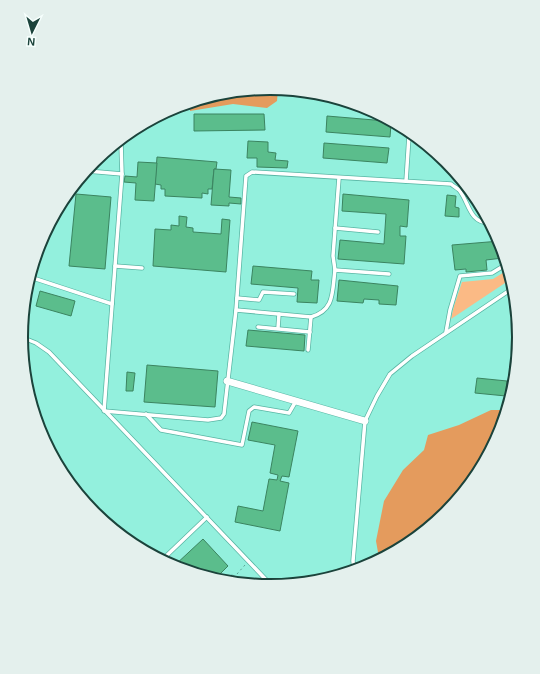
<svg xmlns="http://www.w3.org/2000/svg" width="540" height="674" viewBox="0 0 540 674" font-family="Arial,sans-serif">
	<rect width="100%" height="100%" fill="#93f0dd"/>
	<path fill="#fbba85" d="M506,271L508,281L451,319L454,306L462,282L493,279Z"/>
	<g fill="#e49b5d">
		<path d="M270,88L278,89L277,101L267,108L233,104L190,111V104Z"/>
		<path d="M491,410H504L500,432L446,513L379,558L376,541L384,501L403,470L424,450L428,435L459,425Z"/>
	</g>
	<g fill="#5bbd8c" stroke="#3b8460">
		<path d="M194,114H264L265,130L194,131Z"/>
		<path d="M327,116L386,121L391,124L390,137L326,132Z"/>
		<path d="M248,141L268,142V152L276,153L275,160L288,161L287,168L257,167V158H247Z"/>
		<path d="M324,143L389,148L387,163L323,158Z"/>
		<path d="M157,157L217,162L216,169H214L212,189H208V194L202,193V198L165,196V189H161V185L155,184Z"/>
		<path d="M138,162L157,163L154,201L135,200L136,183L124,182L125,176L137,177Z"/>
		<path d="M214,169L231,170L229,197L241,198V204L229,203V206L211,205Z"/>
		<path d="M76,194L111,197L105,269L69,266Z"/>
		<path d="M343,194L409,200L407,227L400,226V236H406L404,264L338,259L340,240L384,244L386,214L342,211Z"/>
		<path d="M447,195L456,196L455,207L459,208V217L445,216Z"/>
		<path d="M179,216L187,217L186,227L193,228V232L221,234L222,219L230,220L226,272L153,266L155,229L171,230V225L179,226Z"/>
		<path d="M500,241L503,258L486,260L487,270L466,272V269L455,270L452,245Z"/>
		<path d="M253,266L312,271L311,280H319L317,303L297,302L298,288L251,284Z"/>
		<path d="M339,280L398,286L396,305L379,304V300L364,299L363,303L337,301Z"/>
		<path d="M40,291L75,301L71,316L36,306Z"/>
		<path d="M248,330L305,335L304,351L246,346Z"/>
		<path d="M147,365L218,371L215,407L144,402Z"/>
		<path d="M127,372L135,373L133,391H126Z"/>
		<path d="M477,378L507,381L506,396L475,393Z"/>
		<path d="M252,422L298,431L289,477L282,476L280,481L289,483L280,531L235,522L238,506L263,511L269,479L277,480L278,475L270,473L275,445L248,440Z"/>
		<path d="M203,539L228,566L218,576L174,566Z"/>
	</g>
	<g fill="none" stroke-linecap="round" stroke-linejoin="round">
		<defs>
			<g id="service">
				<path d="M121,143L122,174L104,411L208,420L221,418L224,414L236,310L246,176L252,172L451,184C453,186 457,188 459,190C469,202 469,222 488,223"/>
				<path d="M87,171L122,174"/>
				<path d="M406,181L409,136"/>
				<path d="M335,228L378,232"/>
				<path d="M115,266L142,268"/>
				<path d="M335,270L333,256L339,178"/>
				<path d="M33,278L112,304"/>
				<path d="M237,298L259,300L263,292L294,294"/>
				<path d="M236,310L311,317C335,310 332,292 335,270L389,274"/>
				<path d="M258,327L310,332"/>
				<path d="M278,328L279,314"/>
				<path d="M446,332L450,310L460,276L492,273L505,265"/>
				<path d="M21,337L36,343L49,352L272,586"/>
				<path d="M308,350L311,317"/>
				<path d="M146,414L161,430L242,445L249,411L254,407L289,413L296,401"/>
				<path d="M163,559L207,517"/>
				<path d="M354,569L353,561L365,421L377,396L390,374L412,356L510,290"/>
				<path d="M231,578L232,577L235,579"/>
			</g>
			<path id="minor" d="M227,381L365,421"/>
		</defs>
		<use href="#service" stroke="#58b6a4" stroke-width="5"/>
		<use href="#minor" stroke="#58b6a4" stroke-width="8"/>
		<path stroke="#5ba092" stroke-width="1" stroke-dasharray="2 3" stroke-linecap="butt" d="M237,574L245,565"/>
		<use href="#service" stroke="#fff" stroke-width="3.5"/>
		<use href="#minor" stroke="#fff" stroke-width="7"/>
	</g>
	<path d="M0 0H540V674H0ZM28 337a242 242 0 1 1 484 0a242 242 0 1 1-484 0Z" fill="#e4f0ed" fill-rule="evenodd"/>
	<path fill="none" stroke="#1b433b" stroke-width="2" d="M28 337a242 242 0 1 1 484 0a242 242 0 1 1-484 0Z"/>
	<g transform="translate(32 32) rotate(185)" stroke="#f6fffd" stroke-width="3" paint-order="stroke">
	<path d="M0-3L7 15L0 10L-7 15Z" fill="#1b433b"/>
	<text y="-6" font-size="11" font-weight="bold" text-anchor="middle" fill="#1b433b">N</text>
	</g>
</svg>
